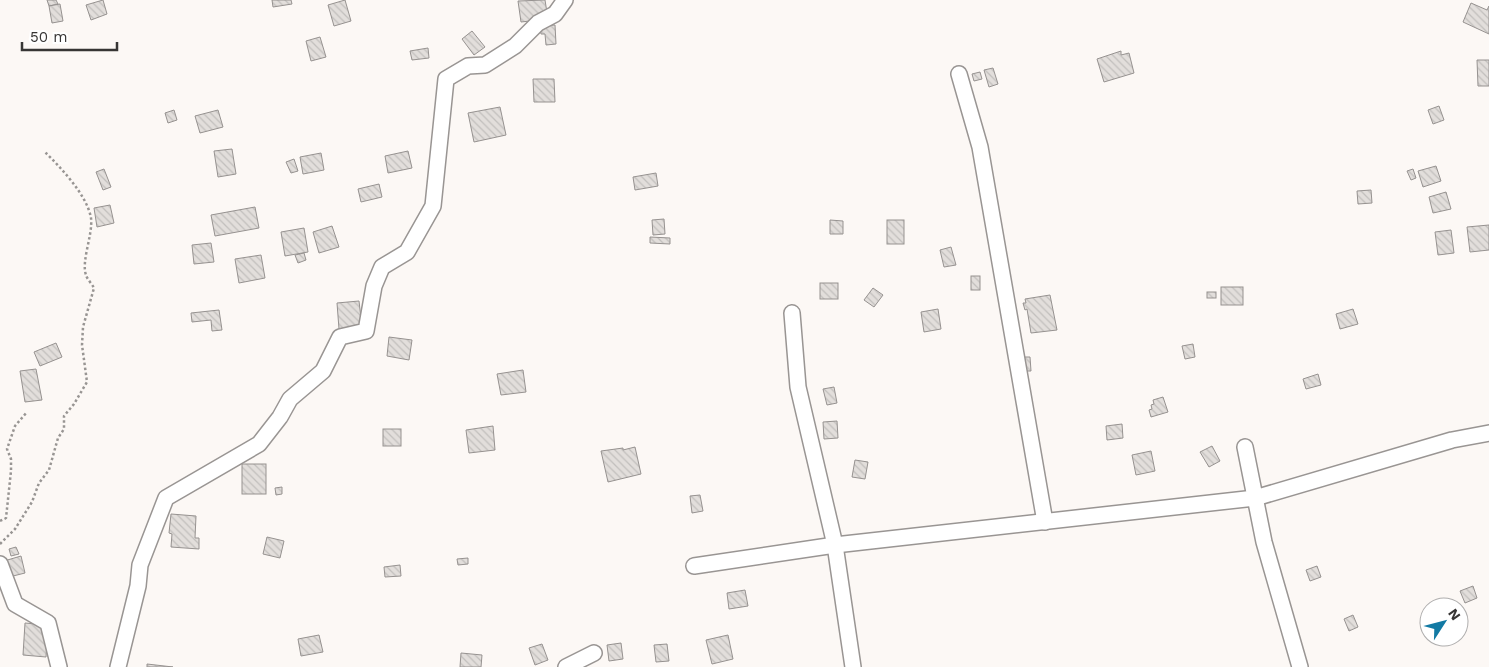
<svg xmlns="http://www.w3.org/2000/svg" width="1489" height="667" viewBox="0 0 1489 667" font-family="'Work Sans',sans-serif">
	<defs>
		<pattern id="building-back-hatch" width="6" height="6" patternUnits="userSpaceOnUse" patternTransform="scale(1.25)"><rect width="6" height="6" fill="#e2dedb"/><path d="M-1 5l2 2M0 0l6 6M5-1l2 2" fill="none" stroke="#c2bfbd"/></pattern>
	</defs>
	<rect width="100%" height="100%" fill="#fcf8f5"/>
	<g fill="url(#building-back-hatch)" stroke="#969290">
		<path d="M47,0H56L58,4L49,6Z"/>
		<path d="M103,0L107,14L91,20L86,5Z"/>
		<path d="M272,0H291L292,4L273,7Z"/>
		<path d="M345,0L351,21L334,26L328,5Z"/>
		<path d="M545,0L548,19L521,22L518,1Z"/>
		<path d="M1471,3L1487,10L1489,6V34L1463,22Z"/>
		<path d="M60,4L63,21L52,23L49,6Z"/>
		<path d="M555,25L556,44L546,45L545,34H541L540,26Z"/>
		<path d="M472,31L485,47L474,55L462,39Z"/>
		<path d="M320,37L326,57L311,61L306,41Z"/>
		<path d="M428,48L429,58L412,60L410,51Z"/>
		<path d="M1121,51V55L1129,53L1134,73L1104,82L1097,59Z"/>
		<path d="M1477,60H1489V86H1478Z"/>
		<path d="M993,68L998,84L989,87L984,70Z"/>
		<path d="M980,72L982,79L974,81L972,74Z"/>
		<path d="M533,79H554L555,102H534Z"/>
		<path d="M1439,106L1444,120L1433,124L1428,110Z"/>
		<path d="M500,107L506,135L474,142L468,113Z"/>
		<path d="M174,110L177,120L168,123L165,113Z"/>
		<path d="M218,110L223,127L200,133L195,116Z"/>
		<path d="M232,149L236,174L218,177L214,151Z"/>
		<path d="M408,151L412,168L388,173L385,156Z"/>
		<path d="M321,153L324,170L303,174L300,157Z"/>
		<path d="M294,159L298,171L291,173L286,162Z"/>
		<path d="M1436,166L1441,181L1423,187L1418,171Z"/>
		<path d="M104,169L111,187L103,190L96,172Z"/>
		<path d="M1413,169L1416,178L1411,180L1407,171Z"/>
		<path d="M656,173L658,186L635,190L633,177Z"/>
		<path d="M379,184L382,197L361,202L358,189Z"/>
		<path d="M1371,190L1372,203L1358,204L1357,191Z"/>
		<path d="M1446,192L1451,209L1433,213L1429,197Z"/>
		<path d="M110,205L114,223L97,227L94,208Z"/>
		<path d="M255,207L259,228L215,236L211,215Z"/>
		<path d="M664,219L665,234L653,235L652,220Z"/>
		<path d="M830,220L843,221V234H830Z"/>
		<rect x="887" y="220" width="17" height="24"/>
		<path d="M1489,225V250L1470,252L1467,227Z"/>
		<path d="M332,226L339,247L319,253L313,232Z"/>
		<path d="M304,228L308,252L285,256L281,232Z"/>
		<path d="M1451,230L1454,253L1438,255L1435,232Z"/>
		<path d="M650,237L670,238V244L650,243Z"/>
		<path d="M211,243L214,262L194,264L192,245Z"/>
		<path d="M951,247L956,265L944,267L940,250Z"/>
		<path d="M304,253L306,260L298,263L295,255Z"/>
		<path d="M261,255L265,278L239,283L235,259Z"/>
		<rect x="971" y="276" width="9" height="14"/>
		<rect x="820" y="283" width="18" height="16"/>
		<rect x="1221" y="287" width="22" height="18"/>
		<path d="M873,288L883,295L874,307L864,300Z"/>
		<rect x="1207" y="292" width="9" height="6"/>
		<path d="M1050,295L1057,330L1031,333L1027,309L1025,310L1023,303H1026L1025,299Z"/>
		<path d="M359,301L362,327L339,329L337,303Z"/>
		<path d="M938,309L941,329L924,332L921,312Z"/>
		<path d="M1353,309L1358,324L1340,329L1336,314Z"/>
		<path d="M219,310L222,330L212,331L211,320L192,322L191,313Z"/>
		<path d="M389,337L412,340L409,360L387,356Z"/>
		<path d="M56,343L62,357L40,366L34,352Z"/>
		<path d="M1193,344L1195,357L1185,359L1182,346Z"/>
		<path d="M1021,357H1030L1031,371H1023Z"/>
		<path d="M36,369L42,400L25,402L20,371Z"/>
		<path d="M523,370L526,392L501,395L497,374Z"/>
		<path d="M1318,374L1321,385L1306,389L1303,379Z"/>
		<path d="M834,387L837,403L827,405L823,389Z"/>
		<path d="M1163,397L1168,412L1151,417L1149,410L1152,409L1151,405L1154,404L1153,400Z"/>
		<path d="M837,421L838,438L824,439L823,422Z"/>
		<path d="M1122,424L1123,438L1107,440L1106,426Z"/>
		<path d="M493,426L495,450L469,453L466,430Z"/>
		<rect x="383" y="429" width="18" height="17"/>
		<path d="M1212,446L1220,461L1209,467L1200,452Z"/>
		<path d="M635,447L641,474L608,482L601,451L623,448V450Z"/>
		<path d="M1151,451L1155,471L1136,475L1132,455Z"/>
		<path d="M855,460L868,462L865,479L852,477Z"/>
		<rect x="242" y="464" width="24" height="30"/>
		<path d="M282,487V494L276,495L275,488Z"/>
		<path d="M700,495L703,511L692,513L690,496Z"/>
		<path d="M171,514L196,516L195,538H199V549L171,547L172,534L169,533Z"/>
		<path d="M267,537L284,541L280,558L263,554Z"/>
		<path d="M16,547L19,554L11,556L9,549Z"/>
		<path d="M21,556L25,573L9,577L4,561Z"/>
		<path d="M468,558V564L458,565L457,559Z"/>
		<path d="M400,565L401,576L385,577L384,567Z"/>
		<path d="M1317,566L1321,577L1310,581L1306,570Z"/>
		<path d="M1473,586L1477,598L1465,603L1460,591Z"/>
		<path d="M745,590L748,606L729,609L727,593Z"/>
		<path d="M1353,615L1358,627L1349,631L1344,619Z"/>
		<path d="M25,623L48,625L46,657L23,655Z"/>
		<path d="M319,635L323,652L301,656L298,639Z"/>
		<path d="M728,635L733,659L712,664L706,640Z"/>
		<path d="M621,643L623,659L609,661L607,645Z"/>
		<path d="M542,644L548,660L535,665L529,648Z"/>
		<path d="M667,644L669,661L656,662L654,645Z"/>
		<path d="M461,653L482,655L481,667H460Z"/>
		<path d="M147,664L173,667H147Z"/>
	</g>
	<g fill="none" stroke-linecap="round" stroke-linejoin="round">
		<defs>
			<g id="minor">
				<path d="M959,74L980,147L1045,522"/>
				<path d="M792,313L798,387L835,545L853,667"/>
				<path d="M1245,447L1264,542L1300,667"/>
				<path d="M0,564L15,604L48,623L59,667"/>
				<path d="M694,566L835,545L1255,498L1452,440L1489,433"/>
				<path d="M118,667L138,586L140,565L166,498L259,444L280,417L290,399L323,371L340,337L366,331L374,286L382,267L407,252L433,206L446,79L468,66L485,65L515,46L538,23L555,14L565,0"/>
				<path d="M566,667L594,653"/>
			</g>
		</defs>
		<use href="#minor" stroke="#999593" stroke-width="18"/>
		<g stroke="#989593" stroke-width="2.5" stroke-dasharray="2.5 2.5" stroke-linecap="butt">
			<path d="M0,521L6,518L11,471V459L7,449L15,426L27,412"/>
			<path d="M0,544L15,529L32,502L39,483L49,470L58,438L64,429V416L74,404L87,382L82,345L83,327L94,288C92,284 87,279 86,275C81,261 93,235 91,218C87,195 61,168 45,152"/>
		</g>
		<use href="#minor" stroke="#fff" stroke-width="15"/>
	</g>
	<g transform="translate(1444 622) rotate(54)"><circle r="24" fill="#ffffff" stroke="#afaeae"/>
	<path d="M0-4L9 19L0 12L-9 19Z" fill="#127aa4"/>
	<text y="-8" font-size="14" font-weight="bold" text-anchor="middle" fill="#373534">N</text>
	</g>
	<path d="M22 42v8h95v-8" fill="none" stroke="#373534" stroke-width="2.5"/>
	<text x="30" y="42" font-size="15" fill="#373534" stroke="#ffffff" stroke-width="4" paint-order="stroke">50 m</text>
</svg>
